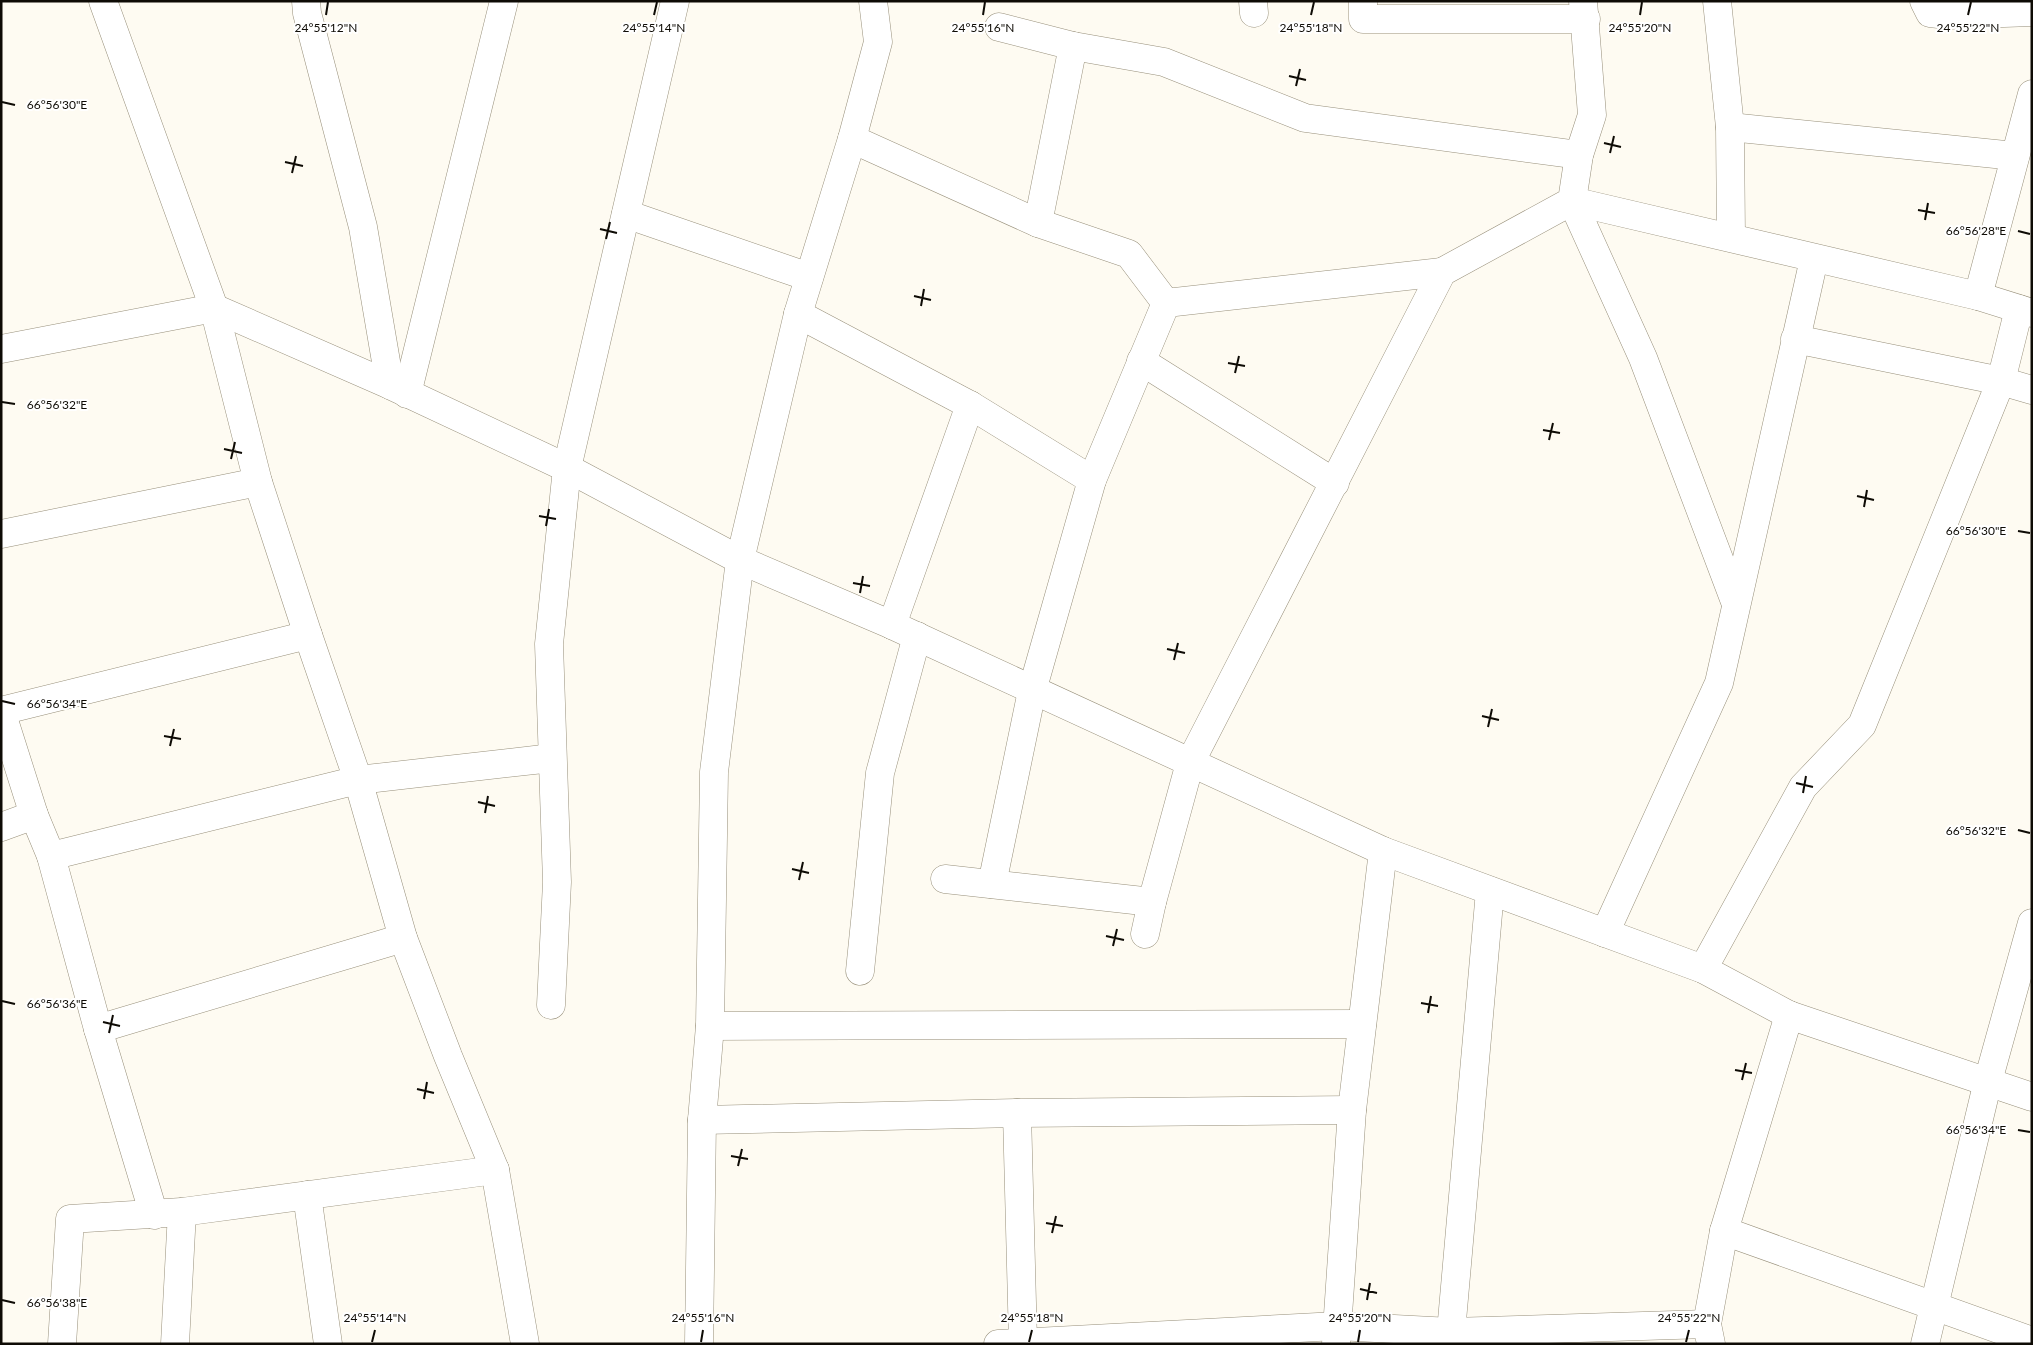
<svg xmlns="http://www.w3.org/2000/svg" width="2033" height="1345" viewBox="0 0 2033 1345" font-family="Lato,sans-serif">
	<rect width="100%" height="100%" fill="#fefbf2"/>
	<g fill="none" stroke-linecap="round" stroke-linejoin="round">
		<defs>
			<g id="minor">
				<path d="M103,1L214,308L258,482L308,635L358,780L403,938L448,1056L495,1170L525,1344"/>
				<path d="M306,1L307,13L363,227L390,385"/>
				<path d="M1253,1L1254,13"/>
				<path d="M1363,1V19H1586"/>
				<path d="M1717,1L1730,127L1731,237"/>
				<path d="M1924,1L1930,13L1948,15L2032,12"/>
				<path d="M999,27L1073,46L1164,62L1305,118L1579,155"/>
				<path d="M1730,127L2015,156"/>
				<path d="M852,139L1038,223L1129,254L1166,303L1442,272"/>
				<path d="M626,214L809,277"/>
				<path d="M1038,223L1073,46"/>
				<path d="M1978,296L2032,94"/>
				<path d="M798,314L970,405L1092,480"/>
				<path d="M1795,339L2001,381L2032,390"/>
				<path d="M1,349L214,308L390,385L567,468L740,560L892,625L1383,851L1352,1110L1336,1344"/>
				<path d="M1141,361L1335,483"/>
				<path d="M407,394L504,1"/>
				<path d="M1,534L258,482"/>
				<path d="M1736,604L1643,358L1572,201L1978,296L2032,313"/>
				<path d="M892,625L970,405"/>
				<path d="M1,711L34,815L51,856L98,1029L154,1215"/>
				<path d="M1,711L308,635"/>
				<path d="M1,827L34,815"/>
				<path d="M1383,851L1703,969L1789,1015L2032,1097"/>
				<path d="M51,856L358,780L552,758"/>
				<path d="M945,879L1152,902"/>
				<path d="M992,884L1032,691L1092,480L1166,303"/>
				<path d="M1605,933L1719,683L1814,259"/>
				<path d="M1145,934L1152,902L1190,763L1442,272L1572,201L1579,155L1592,115L1583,1"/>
				<path d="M1703,969L1803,787L1862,725L2001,381L2019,309"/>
				<path d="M860,971L880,773L917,636"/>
				<path d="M551,1005L557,882L549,644L567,468L675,1"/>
				<path d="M710,1026L1362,1024"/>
				<path d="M98,1029L403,938"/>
				<path d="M1017,1113L1023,1342"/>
				<path d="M702,1120L1017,1113L1352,1110"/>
				<path d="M307,1195L328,1344"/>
				<path d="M1724,1231L2032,1341"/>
				<path d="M1451,1332L1490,891"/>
				<path d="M62,1344L70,1219L182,1212L495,1170"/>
				<path d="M175,1344L182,1212"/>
				<path d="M699,1344L702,1120L710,1026L714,772L740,560L798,314L852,139L878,42L873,1"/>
				<path d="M998,1344L1337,1326L1451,1332L1707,1324"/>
				<path d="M1711,1344L1707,1324L1724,1231L1789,1015"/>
				<path d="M1925,1344L1988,1081L2032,923"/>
			</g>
		</defs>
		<use href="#minor" stroke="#98907b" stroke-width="29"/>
		<use href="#minor" stroke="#fff" stroke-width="28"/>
	</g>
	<path fill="none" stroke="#0e0b05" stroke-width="2" d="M326,15L328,2M654,15L657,2M983,15L985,2M1311,15L1314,2M1640,15L1642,2M1968,15L1971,2M1289,76L1306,80M1296,86L1300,69M2,102L15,105M1604,143L1621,147M1610,153L1614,136M285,162L303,166M292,173L296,156M1918,210L1935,213M1925,220L1928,203M600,229L617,233M2018,231L2030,234M606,239L610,222M914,296L931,300M921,306L924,289M1228,363L1245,366M1235,373L1239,356M2,402L15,404M1543,430L1560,433M1549,440L1553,423M224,449L242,453M231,459L235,442M1857,496L1874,500M1864,507L1867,490M539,516L556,519M546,526L549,509M2018,531L2030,533M853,583L870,586M860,593L863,576M1167,649L1185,653M1174,660L1178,643M2,701L15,704M1482,716L1499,720M1488,727L1492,709M164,736L181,739M170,746L174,729M1796,783L1813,787M1803,793L1806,776M478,802L495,806M485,813L488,796M2018,830L2030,833M792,869L809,873M799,880L803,862M1106,936L1124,940M1113,946L1117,929M2,1001L15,1004M1421,1003L1438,1006M1428,1013L1431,996M103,1022L120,1026M109,1033L113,1015M1735,1070L1752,1073M1742,1080L1746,1063M417,1089L434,1093M424,1099L427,1082M2018,1130L2030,1132M731,1156L748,1159M738,1166L742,1149M1046,1223L1063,1226M1052,1233L1056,1216M1360,1289L1377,1293M2,1300L15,1303M1367,1300L1370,1283M372,1342L375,1330M701,1342L703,1330M1029,1342L1032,1330M1358,1342L1360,1330M1686,1342L1689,1330"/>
	<g font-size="12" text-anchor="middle" fill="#0e0b05" stroke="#fff" stroke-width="4" stroke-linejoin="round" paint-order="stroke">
		<text x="326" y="32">24°55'12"N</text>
		<text x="654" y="32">24°55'14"N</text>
		<text x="983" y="32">24°55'16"N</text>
		<text x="1311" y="32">24°55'18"N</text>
		<text x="1640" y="32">24°55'20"N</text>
		<text x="1968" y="32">24°55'22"N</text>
		<text x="57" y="109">66°56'30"E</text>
		<text x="1976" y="235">66°56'28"E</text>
		<text x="57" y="409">66°56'32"E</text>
		<text x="1976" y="535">66°56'30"E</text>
		<text x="57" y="708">66°56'34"E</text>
		<text x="1976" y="835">66°56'32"E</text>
		<text x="57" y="1008">66°56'36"E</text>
		<text x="1976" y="1134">66°56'34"E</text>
		<text x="57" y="1307">66°56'38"E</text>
		<text x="375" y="1322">24°55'14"N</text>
		<text x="703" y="1322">24°55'16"N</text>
		<text x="1032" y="1322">24°55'18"N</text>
		<text x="1360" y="1322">24°55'20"N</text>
		<text x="1689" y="1322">24°55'22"N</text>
	</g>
	<rect width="2033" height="1345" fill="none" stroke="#0e0b05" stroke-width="5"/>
</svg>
